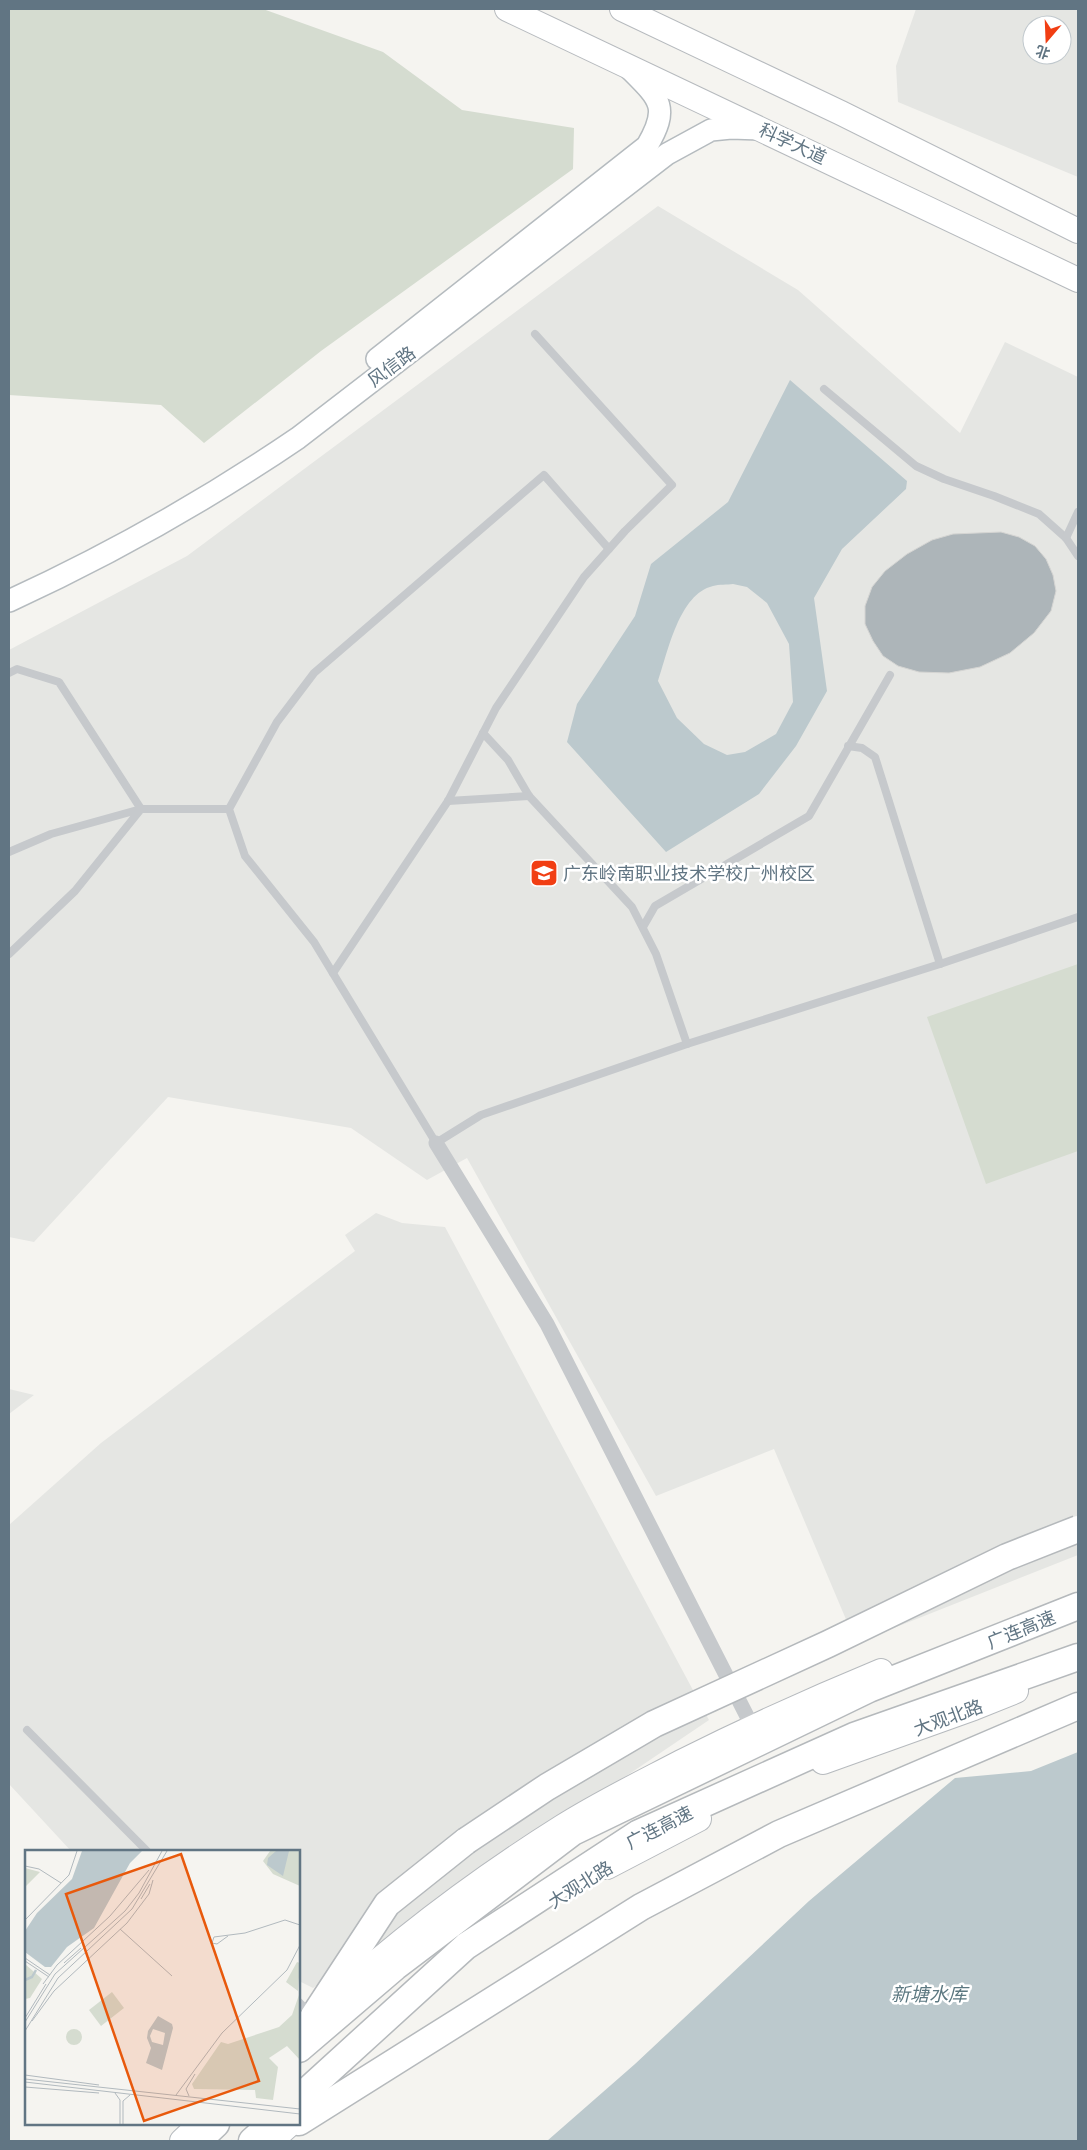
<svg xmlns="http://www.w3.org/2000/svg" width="1087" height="2150" viewBox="0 0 1087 2150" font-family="Lato,'Noto Sans SC',sans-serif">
	<rect width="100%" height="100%" fill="#f5f4f0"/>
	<g fill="#e5e6e3" fill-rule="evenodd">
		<path d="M916,9H1078V177L898,102L896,66ZM1032,25H1062V55H1032Z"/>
		<path d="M658,206L798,290L960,433L1005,342L1078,377V1555L856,1643L774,1449L656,1496L467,1158L427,1180L351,1128L168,1097L34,1242L9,1237V650L187,556Z"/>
		<path d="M376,1213L402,1223L445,1227L709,1720L313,1988L299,1981V1851H71L9,1784V1525L101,1443L355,1251L345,1235Z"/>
		<path d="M9,1389L34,1395L9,1414Z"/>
	</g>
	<g fill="#d5dcd0">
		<path d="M9,9H263L383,52L462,110L574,128L573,169L321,351L204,443L161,405L9,395Z"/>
		<path d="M1078,964V1151L986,1184L927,1017Z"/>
	</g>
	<g fill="#bcc9cd" fill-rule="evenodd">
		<path d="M790,380L907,481L906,489L842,549L814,598L827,691L796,746L759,794L666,852L567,742L577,704L635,616L651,564L728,502ZM733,584L747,587L767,603L789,644L793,702L776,734L745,752L727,755L704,744L677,718L658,681C668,652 679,594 713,586C719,584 727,585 733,584Z"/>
		<path d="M1078,1752V2141H547L635,2064L809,1901L955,1778L1031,1771Z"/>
	</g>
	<path fill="#adb5b9" stroke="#d5d5d3" d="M1001,532L1019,537L1035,546L1046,559L1053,575L1056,591L1051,611L1034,633L1010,653L980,667L949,673L919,672L898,666L883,656L873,641L865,624V606L872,587L885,571L907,554L932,540L953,534Z"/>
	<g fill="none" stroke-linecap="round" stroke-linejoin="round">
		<defs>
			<g id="secondary">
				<path d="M377,359L647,146C670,107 660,99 630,69"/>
				<path d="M9,601C109,555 207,500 298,438L667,154L711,130L731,128L760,129"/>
			</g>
			<g id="primary">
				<path d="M507,9L1078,280"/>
				<path d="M622,9L841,113L1078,231"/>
				<path d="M823,1762L974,1708L1016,1691"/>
				<path d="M607,1867L699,1819"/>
				<path d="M299,2031C379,1955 468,1886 562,1827C600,1803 641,1783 681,1762C747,1729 813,1699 881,1671"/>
				<path d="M182,2141L200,2124"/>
				<path d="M271,2141L290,2124"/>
			</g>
			<g id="highway">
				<path d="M313,2017L387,1904L466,1841"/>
				<path d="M299,2049L395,1967L573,1832L869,1689L1078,1606"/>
				<path d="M299,2098L466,1946L639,1833L854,1736L1078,1657"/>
				<path d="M299,2122L641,1907L779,1834L1078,1706"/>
				<path d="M198,2141L216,2124"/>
				<path d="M252,2141L271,2124"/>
			</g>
		</defs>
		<use href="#secondary" stroke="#b5bbbf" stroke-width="24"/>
		<use href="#primary" stroke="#b6babe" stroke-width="26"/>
		<use href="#highway" stroke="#b5b9bc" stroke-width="29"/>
		<g stroke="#c6c9cc" stroke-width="8">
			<path d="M824,389L916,466L944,479L994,496L1039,514L1066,538L1078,556"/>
			<path d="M1066,538L1078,512"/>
			<path d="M609,549L544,475L314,673L277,722L229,809L245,856L314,942L436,1143L481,1115L687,1044L940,964L1078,917"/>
			<path d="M9,673L17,669L59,682L141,809"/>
			<path d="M483,733L508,760L529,796L632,907L656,954L687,1044"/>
			<path d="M848,746L862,748L875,757L940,964"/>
			<path d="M448,801L529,796"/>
			<path d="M9,852L51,834L141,809H229"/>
			<path d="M643,927L655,906L809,816L890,675"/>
			<path d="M9,954L75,891L141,809"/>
			<path d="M333,973L448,801L496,708L584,577L625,531L672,485L535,334"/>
			<path d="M27,1730L147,1851"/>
			<path d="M299,2002L310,2013"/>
		</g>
		<path stroke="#c6c9cc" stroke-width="15" d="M436,1143L547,1324L752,1726"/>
		<use href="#secondary" stroke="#fff" stroke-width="21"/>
		<use href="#primary" stroke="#fff" stroke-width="24"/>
		<use href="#highway" stroke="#fff" stroke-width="26"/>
		<defs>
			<path id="highway-bridge" d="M466,1841L547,1787L654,1724L828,1644L1007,1557L1078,1529"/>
		</defs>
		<use href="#highway-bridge" stroke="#b5b9bc" stroke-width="29" stroke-linecap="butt"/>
		<use href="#highway-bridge" stroke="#fff" stroke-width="26"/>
	</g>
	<defs>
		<symbol id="university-square" viewBox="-11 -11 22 22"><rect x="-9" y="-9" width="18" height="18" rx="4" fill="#f13e13" stroke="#fff"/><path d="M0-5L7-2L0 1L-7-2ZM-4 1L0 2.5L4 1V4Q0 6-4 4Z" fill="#fff"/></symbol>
	</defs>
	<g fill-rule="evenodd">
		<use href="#university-square" x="528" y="857" width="32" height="32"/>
	</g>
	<g text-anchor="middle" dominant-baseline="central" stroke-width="5" stroke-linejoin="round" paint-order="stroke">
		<g font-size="18" fill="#617583" stroke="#fff">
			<text transform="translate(793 143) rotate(25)">科学大道</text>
			<text transform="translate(391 366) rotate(-37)">风信路</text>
			<text transform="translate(1021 1629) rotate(-22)">广连高速</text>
			<text transform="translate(948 1717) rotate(-20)">大观北路</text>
			<text transform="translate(659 1827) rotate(-27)">广连高速</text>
			<text transform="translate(580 1884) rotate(-32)">大观北路</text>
		</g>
		<g font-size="18" fill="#617583" stroke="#fff" text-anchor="start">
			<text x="563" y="873">广东岭南职业技术学校广州校区</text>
		</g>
		<g font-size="19" font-style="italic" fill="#5c7881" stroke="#fff">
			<text x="929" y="1993">新塘水库</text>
		</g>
	</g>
	<g transform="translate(25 1850)">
		<rect width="275" height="275" fill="#f5f4f0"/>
		<path d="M245,1H275V36L248,24L238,11ZM0,18L15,22L0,37ZM272,112L275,113L273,141L261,132ZM0,114L17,129L5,148L0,149ZM87,142L99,158L76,176L64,160ZM275,142V210L262,196L244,208L253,217L248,250L231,248L230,240L169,239L167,234L196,192L203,194L254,177L267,165ZM41 187a8 8 0 1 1 16 0a8 8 0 1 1-16 0Z" fill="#d5dcd0"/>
		<path d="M57,1H117L105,13L69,78L42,97L26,117H20L0,102V81L12,63L47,29ZM251,1H264L258,26L242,15L243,8ZM133,166L147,174L148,178L137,220L121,213L126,198L122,188L123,181ZM128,179L140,183L138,195L127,192L125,186Z" fill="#bcc9cd" fill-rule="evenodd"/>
		<path fill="none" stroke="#bcc9cd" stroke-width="2.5" d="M0,130L7,127L11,120"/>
		<path fill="none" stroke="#b1b9be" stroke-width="1" d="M0,16L14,19L36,33M116,49L125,34M0,70L44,25L52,1M95,79L147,126M203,86L192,94L187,93L189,87L220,83L260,70L275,75M0,108L25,125M0,111L24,127M39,113L56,98M18,134L32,115L85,66L124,20M0,168L21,134M7,171L29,141L102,73L124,44L128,30M0,172L30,124L100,61L114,43L137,1M0,181L33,128L107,59L142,1M0,225L74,235M0,229L275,259M0,232L275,264M0,237L74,243M90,243L95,250V274M151,245L197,183L262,120L275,95M164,246L161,239L170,224M98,274V251L105,245"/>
		<path fill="#e8590c" fill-opacity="0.15" stroke="#e8590c" stroke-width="2.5" d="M156,4L234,231L119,271L41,44Z"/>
		<rect width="275" height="275" fill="none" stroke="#617583" stroke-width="2.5"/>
	</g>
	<rect width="1087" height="2150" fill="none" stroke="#617583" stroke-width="20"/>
	<g transform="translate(1047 40) rotate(199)"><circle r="24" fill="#ffffff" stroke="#c0c8cd"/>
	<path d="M0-4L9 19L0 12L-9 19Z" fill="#f13e13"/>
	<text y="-8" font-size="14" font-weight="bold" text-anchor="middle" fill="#617583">北</text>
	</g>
</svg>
